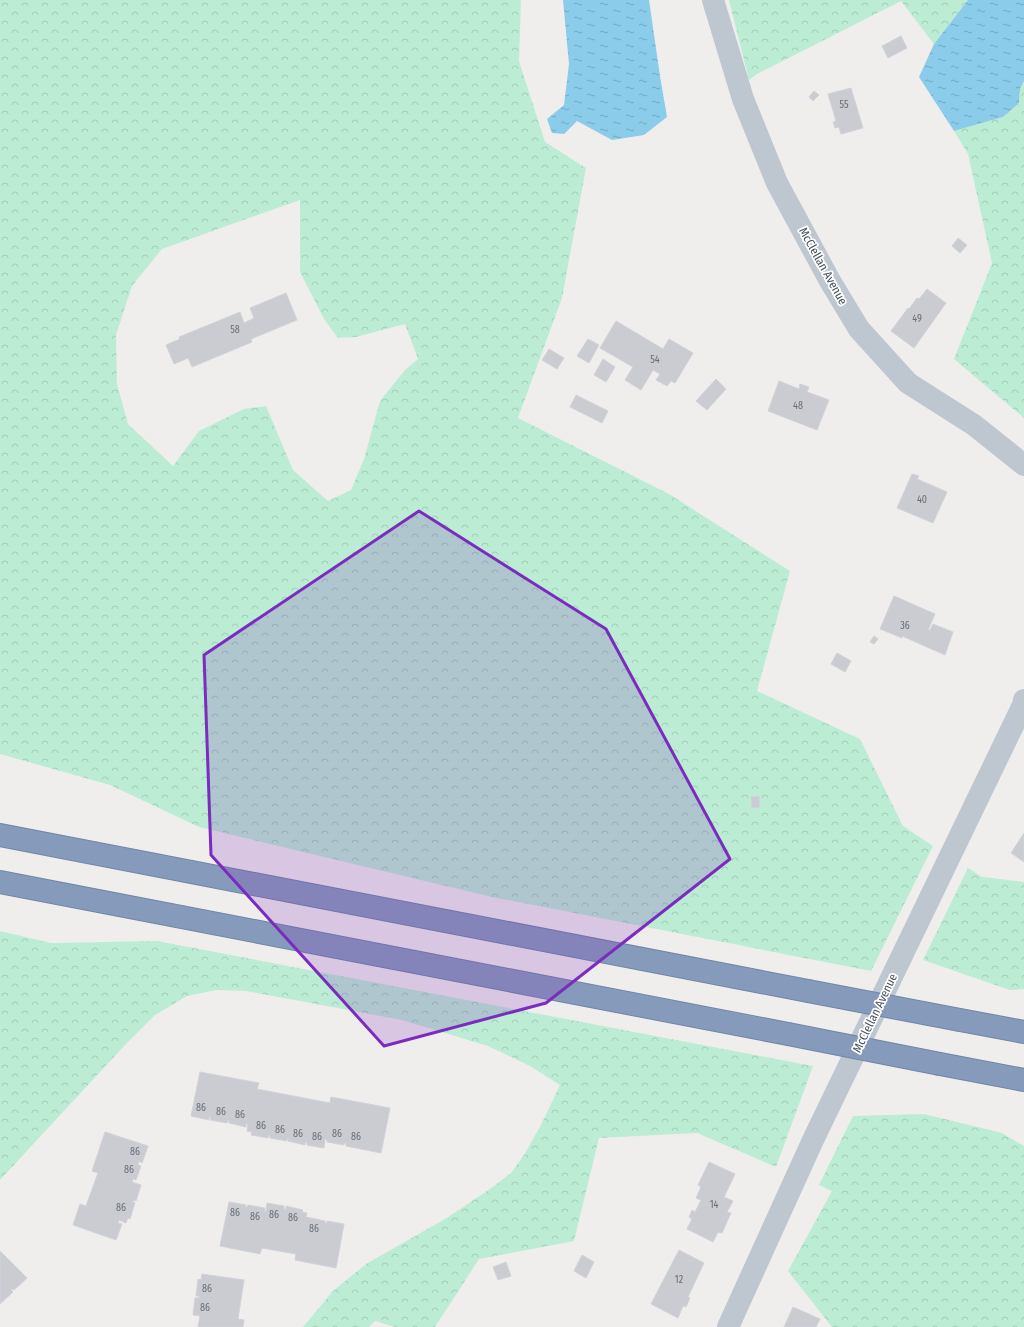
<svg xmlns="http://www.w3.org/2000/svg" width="1024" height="1327" viewBox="0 0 1024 1327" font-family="'Fira Sans Condensed',sans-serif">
	<defs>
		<pattern id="forest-crowns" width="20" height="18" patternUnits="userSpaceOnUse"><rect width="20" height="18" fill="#bcedd4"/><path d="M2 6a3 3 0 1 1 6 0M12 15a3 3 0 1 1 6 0" fill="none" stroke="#a3cdb8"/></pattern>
		<pattern id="water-ripples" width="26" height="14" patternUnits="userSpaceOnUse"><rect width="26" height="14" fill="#8acce9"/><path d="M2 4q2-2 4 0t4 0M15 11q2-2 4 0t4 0" fill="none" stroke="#73a8c0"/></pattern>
	</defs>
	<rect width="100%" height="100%" fill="#f0eded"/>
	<g fill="url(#forest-crowns)" fill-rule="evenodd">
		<path d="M0,0H521L519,61L545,142L586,168L562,298L518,418L669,494L790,571L757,691L860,739L903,826L933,846L871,971L492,897L199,827L110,785L0,754ZM300,200V272L324,319L338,338L356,337L405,324L418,359L405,370L380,401L364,459L351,490L328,501L293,470L266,406L244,409L199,431L173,466L128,424L117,384L116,335L132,286L162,249Z"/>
		<path d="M729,0H968L934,44L901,1L757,74L749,80Z"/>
		<path d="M1024,81V418L954,359L992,263L968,154L954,131L1003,117L1019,103L1020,89Z"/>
		<path d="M968,868L982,877L1024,882V989L1010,990L923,960Z"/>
		<path d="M0,931L51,943L157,941L813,1066L776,1167L697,1133L599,1138L574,1241L479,1259L435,1327H395L375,1321L369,1327H303L333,1291L366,1264L445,1219L490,1189L511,1173L524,1155L541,1125L560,1085L530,1066L488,1046L402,1020L246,991L216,990L187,996L155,1015L125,1045L0,1180Z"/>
		<path d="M924,1114L1002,1133L1024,1146V1327H832L788,1271L832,1191L819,1185L853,1116Z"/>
	</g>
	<g fill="url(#water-ripples)">
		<path d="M563,0H649L660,76L667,117L644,135L612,140L577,121L564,134L552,133L547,119L564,105L569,64Z"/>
		<path d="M968,0H1024V81L1020,89L1019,103L1003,117L954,131L919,77L934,44Z"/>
	</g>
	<g fill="#caccd2" stroke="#d1d3d9">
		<path d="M901,36L907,48L888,58L882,46Z"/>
		<path d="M851,88L863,128L841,134L839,127L835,128L833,122L836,121L828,94Z"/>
		<path d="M814,91L819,95L813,101L809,97Z"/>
		<path d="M958,238L967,245L960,253L952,246Z"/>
		<path d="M927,289L946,303L914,348L891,331L908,308L909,309L917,298L919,299Z"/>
		<path d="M286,293L297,320L251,339L252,342L192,367L188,358L174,364L166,345L180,339L179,337L240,312L244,323L254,318L250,308Z"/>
		<path d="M616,321L663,349L669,339L693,353L675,383L671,381L667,386L656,380L660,374L653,370L641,390L625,380L633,367L600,348Z"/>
		<path d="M588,339L599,345L589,363L577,356Z"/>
		<path d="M549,349L564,358L557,369L542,360Z"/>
		<path d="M603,359L615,367L606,382L594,375Z"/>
		<path d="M716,379L726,389L707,410L696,401Z"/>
		<path d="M779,381L799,389L800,384L809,387L807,392L829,400L817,430L768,411Z"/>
		<path d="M576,395L608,411L602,423L570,407Z"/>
		<path d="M912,474L919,476L917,479L947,492L933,523L897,508Z"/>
		<path d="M894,596L935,614L928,630H930L933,624L953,632L945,655L902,636V638L880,629Z"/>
		<path d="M874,636L878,639L874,644L870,642Z"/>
		<path d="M837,653L851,661L845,672L831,664Z"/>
		<path d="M759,796L760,807L752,808L751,797Z"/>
		<path d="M1024,833V862L1011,853Z"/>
		<path d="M200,1072L259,1083L257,1089L330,1103L331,1097L390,1108L381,1153L346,1146V1143H344V1145L327,1142V1140L325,1139L324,1148L307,1145V1143L305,1142V1145L288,1141L289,1139H287V1141L270,1138V1135H269L268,1138L251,1135L252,1132L247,1131L248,1124H246V1127L229,1123V1121L228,1120L227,1123L210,1120L211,1117H209V1120L191,1116Z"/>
		<path d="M105,1132L148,1146L142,1163L139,1161L138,1165L141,1166L136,1180L133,1179L132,1182L141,1185L136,1201L134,1200L133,1202L135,1203L130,1219L128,1218L126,1223L119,1220L118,1223L122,1224L116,1240L73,1225L80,1204L86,1206L98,1173L92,1171Z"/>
		<path d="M709,1162L735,1174L724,1197L733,1201L727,1212L731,1213L722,1233L718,1232L713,1242L687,1229L692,1219L689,1217L692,1210L695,1212L701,1200L696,1198L701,1187L698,1185Z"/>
		<path d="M229,1202L246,1205L245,1207H247L248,1205L265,1208L264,1211H266L267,1203L284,1206V1209H286V1206L303,1210L302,1212L307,1213L306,1217L325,1221V1223H327V1221L344,1224L336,1268L295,1260L296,1254L262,1248L260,1254L220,1246Z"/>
		<path d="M679,1250L704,1263L688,1297L690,1298L686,1307L683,1306L678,1318L651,1304Z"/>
		<path d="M0,1251L27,1278L14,1290L12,1289L11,1290L13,1292L0,1304Z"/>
		<path d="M582,1255L594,1262L586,1278L574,1271Z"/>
		<path d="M506,1262L511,1276L498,1280L493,1267Z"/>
		<path d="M202,1274L244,1280L238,1319L244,1320L243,1327H198L200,1316L193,1315L195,1298H199V1296H196L198,1279L201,1280Z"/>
		<path d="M793,1307L820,1319L816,1327H784Z"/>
	</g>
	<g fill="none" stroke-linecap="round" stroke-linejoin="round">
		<defs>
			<g id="motorway">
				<path d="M0,835L808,991"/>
				<path d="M0,882L788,1034"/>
				<path d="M960,1020L1024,1032"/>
				<path d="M940,1064L1024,1080"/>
			</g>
		</defs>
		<use href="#motorway" stroke="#7185a7" stroke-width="24"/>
		<g stroke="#bec6cf" stroke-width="22">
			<path d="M713,0L743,99L777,183L830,281L859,329L908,383L974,425L1024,465"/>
			<path d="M728,1327L813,1140L1023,705L1024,700"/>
		</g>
		<use href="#motorway" stroke="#869abb" stroke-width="22"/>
		<defs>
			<g id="motorway-bridge">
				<path d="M808,991L960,1020"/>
				<path d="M788,1034L940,1064"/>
			</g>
		</defs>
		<use href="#motorway-bridge" stroke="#7185a7" stroke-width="24" stroke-linecap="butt"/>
		<use href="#motorway-bridge" stroke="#869abb" stroke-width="22"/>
	</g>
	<path fill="#7b2cbf" fill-opacity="0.2" stroke="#7b2cbf" stroke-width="3" stroke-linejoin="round" d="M419,511L606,629L730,859L546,1003L384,1046L211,855L204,655Z"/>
	<g text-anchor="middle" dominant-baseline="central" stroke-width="3.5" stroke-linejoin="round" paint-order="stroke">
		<g font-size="10" fill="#676e78">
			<text x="844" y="105">55</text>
			<text x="917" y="319">49</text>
			<text x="235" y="330">58</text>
			<text x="655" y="360">54</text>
			<text x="798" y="406">48</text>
			<text x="922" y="500">40</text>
			<text x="905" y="626">36</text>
			<text x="201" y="1108">86</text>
			<text x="221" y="1112">86</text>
			<text x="240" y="1115">86</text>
			<text x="261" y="1126">86</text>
			<text x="280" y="1130">86</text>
			<text x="298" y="1134">86</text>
			<text x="337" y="1134">86</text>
			<text x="317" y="1137">86</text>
			<text x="356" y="1137">86</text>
			<text x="135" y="1152">86</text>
			<text x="129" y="1170">86</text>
			<text x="714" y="1205">14</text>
			<text x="121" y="1208">86</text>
			<text x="235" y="1213">86</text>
			<text x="274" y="1215">86</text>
			<text x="255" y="1217">86</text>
			<text x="293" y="1218">86</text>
			<text x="314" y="1229">86</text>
			<text x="679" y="1280">12</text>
			<text x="207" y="1289">86</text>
			<text x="205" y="1308">86</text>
		</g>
		<g font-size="12" fill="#464f5a" stroke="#fff">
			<text transform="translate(823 266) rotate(61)">McClellan Avenue</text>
			<text transform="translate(875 1013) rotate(-64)">McClellan Avenue</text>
		</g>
	</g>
</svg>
